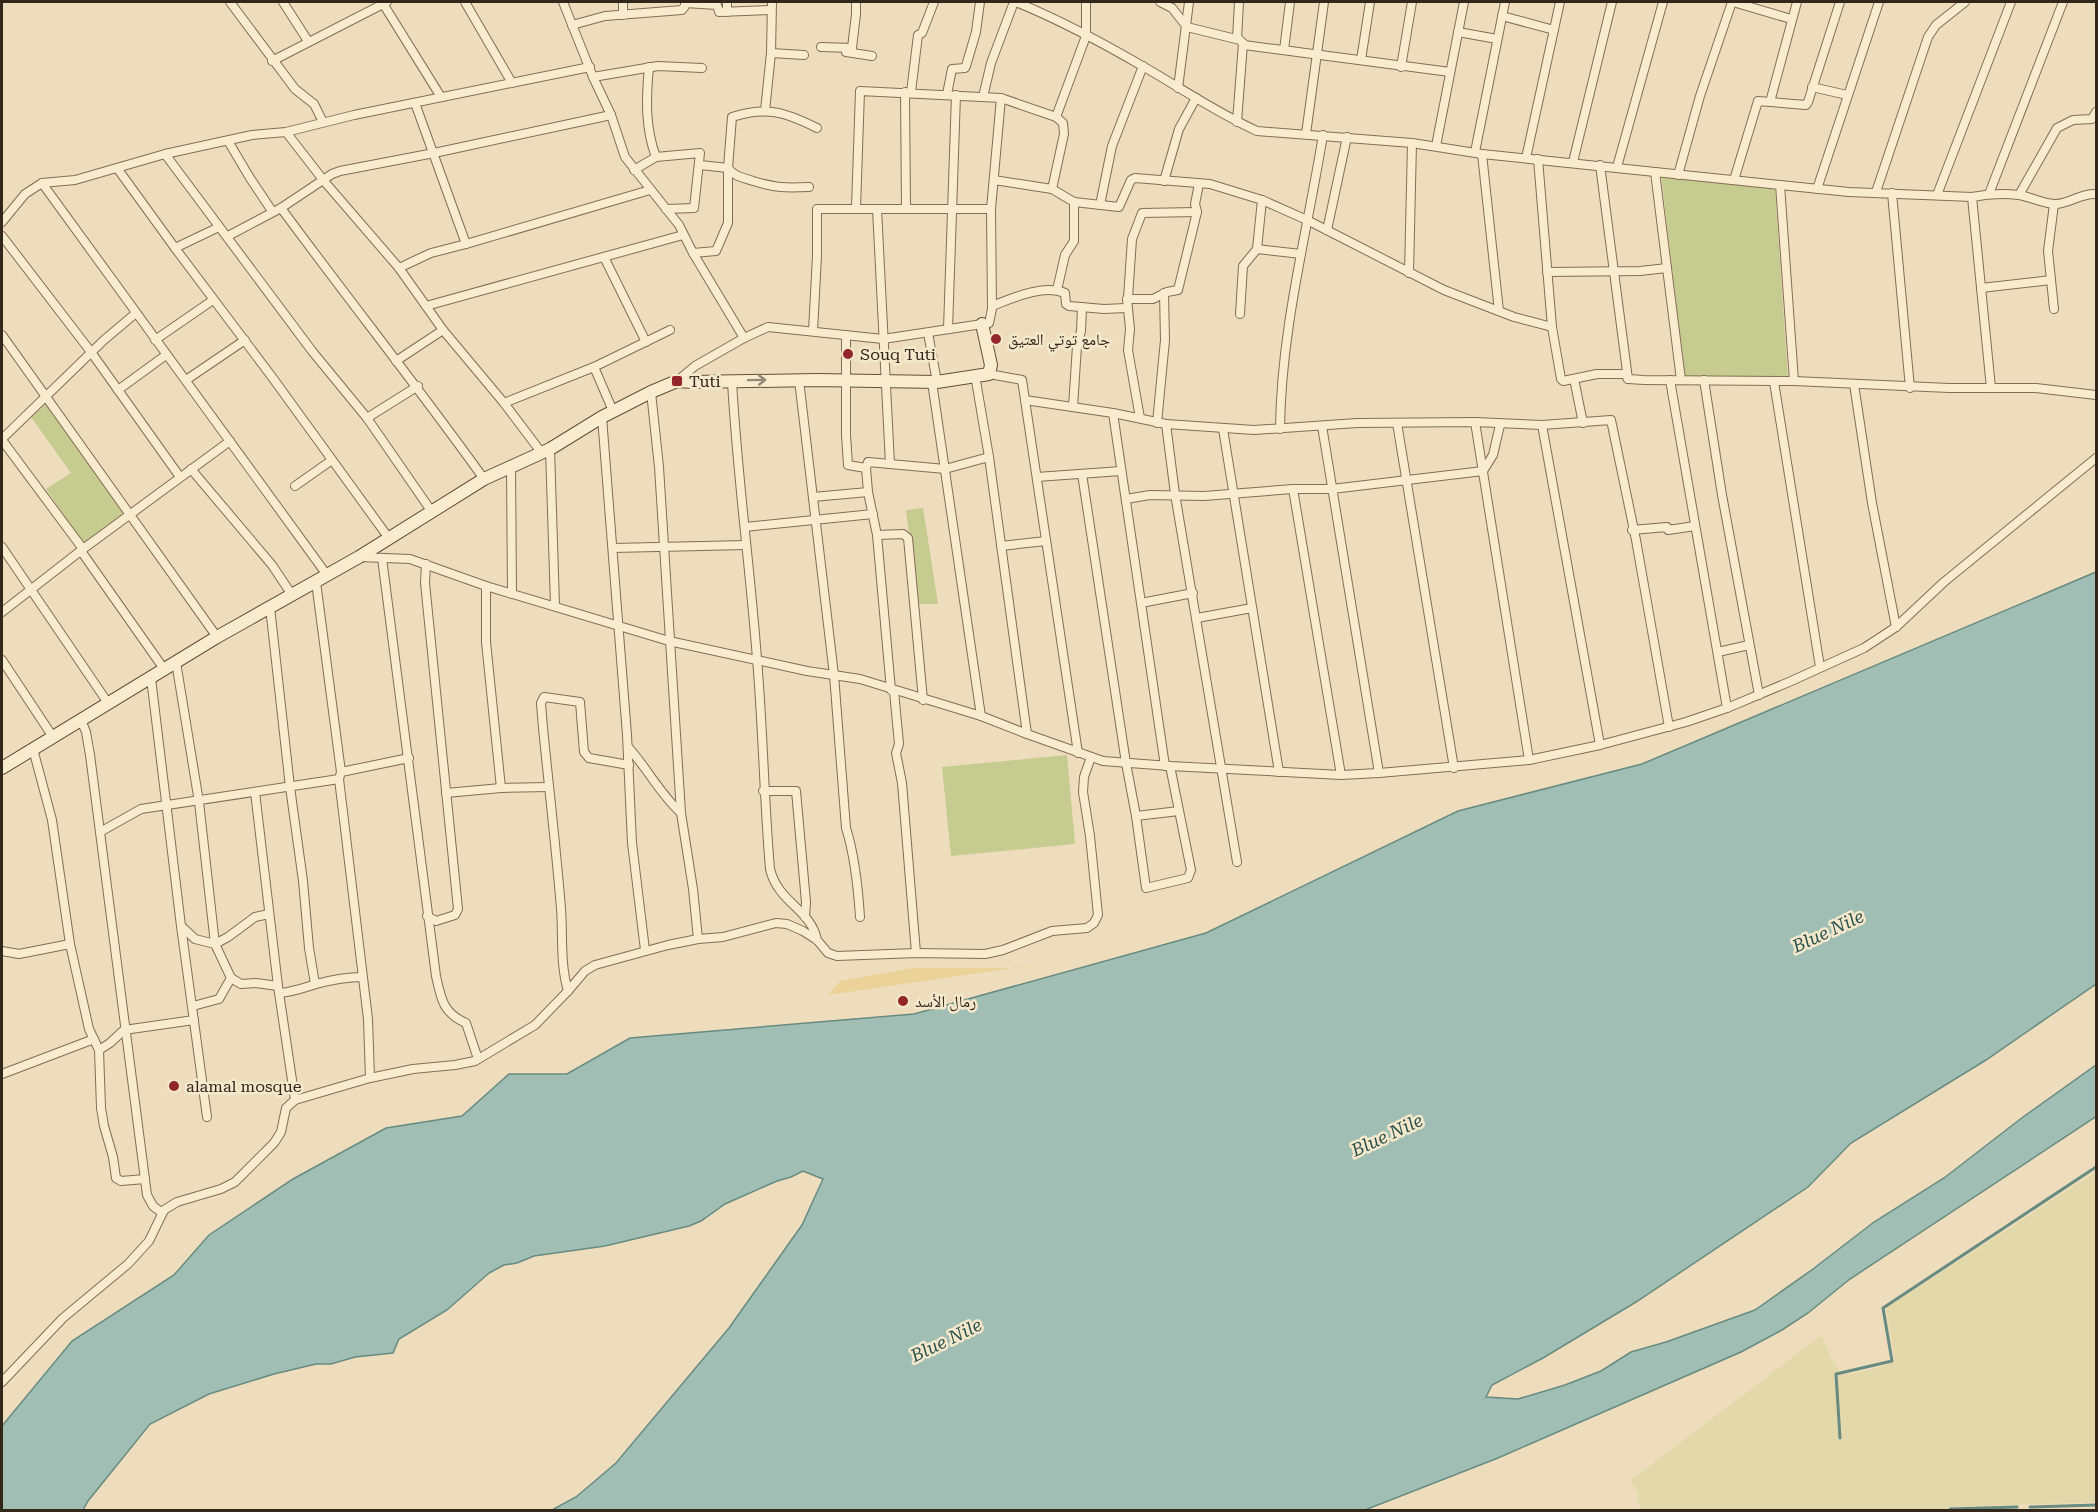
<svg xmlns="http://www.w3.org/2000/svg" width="2098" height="1512" viewBox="0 0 2098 1512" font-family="'Roboto Serif','Noto Naskh Arabic',serif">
	<rect width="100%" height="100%" fill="#edddbc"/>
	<path fill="#e3d8a9" d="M2096,1172V1502L1947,1507L1946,1510H1640L1637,1490L1630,1481L1822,1335L1832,1360L1842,1375L1875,1369L1895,1361L1886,1308Z"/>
	<g fill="#c6cb90">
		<path d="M1661,175L1775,188L1788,379L1685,377Z"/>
		<path d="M46,404L127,513L84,545L46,489L71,473L31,417Z"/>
		<path d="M923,508L938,604H918L906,510Z"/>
		<path d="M1067,755L1075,844L951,856L942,767Z"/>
	</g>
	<path fill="#ead298" d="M1067,960L828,995L840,981L912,968H1008Z"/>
	<path fill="#a0beb4" stroke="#688b81" stroke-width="1.5" d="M2096,572V984L1986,1060L1851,1143L1808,1187L1636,1302L1543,1358L1492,1385L1486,1397L1518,1399L1565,1385L1601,1371L1631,1352L1666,1342L1755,1310L1813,1269L1874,1222L1944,1178L2023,1117L2096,1065V1116L2094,1118L1850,1279L1808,1313L1782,1330L1741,1352L1498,1458L1365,1510H552L576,1497L616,1463L729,1328L802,1225L823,1179L803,1171L791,1177L777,1181L725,1204L701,1221L689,1226L605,1246L534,1256L517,1263L504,1265L489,1273L447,1310L399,1339L393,1353L355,1357L331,1364H316L274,1374L209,1394L150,1424L88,1501L83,1510H2V1426L72,1341L174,1275L209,1235L293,1179L386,1128L462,1116L509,1074H567L630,1038L914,1014L1206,933L1458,811L1642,764Z"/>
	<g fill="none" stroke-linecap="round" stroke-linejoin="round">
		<g stroke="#688b81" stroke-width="3">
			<path d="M1840,1438L1836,1374L1892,1361L1883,1308L2096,1167"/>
			<path d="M2030,1507L2096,1505"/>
			<path d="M1950,1510V1509L2017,1507"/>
		</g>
		<defs>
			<g id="street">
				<path d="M230,2L295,89L314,104L323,122"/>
				<path d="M283,2L308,41"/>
				<path d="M382,2L441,97"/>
				<path d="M465,2L512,83"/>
				<path d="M563,2L593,77L611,115L625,157L679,225L693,253L744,338"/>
				<path d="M623,2V15"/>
				<path d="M727,2V12"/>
				<path d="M1016,2C1060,20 1103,43 1144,67C1181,88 1217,113 1257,131L1412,143L1482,154L1655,172"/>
				<path d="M1160,2L1172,8L1187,27L1240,40L1244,45L1450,72"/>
				<path d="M1733,2L1791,19"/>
				<path d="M685,3L717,5L719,12L771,10"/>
				<path d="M1502,16L1554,30"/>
				<path d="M572,25L605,16L682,10L685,6V2"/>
				<path d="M1458,32L1497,39"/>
				<path d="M1237,39L1239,2"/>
				<path d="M821,47L852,48L856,14V2"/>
				<path d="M846,49V52L872,56"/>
				<path d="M1284,50L1290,2"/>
				<path d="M771,53L804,55"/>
				<path d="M1361,60L1370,2"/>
				<path d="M272,61L387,2"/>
				<path d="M649,67C646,98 645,128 656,157"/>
				<path d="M1401,67L1412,2"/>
				<path d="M593,77L658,66L702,68"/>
				<path d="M1812,87L1847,95"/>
				<path d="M1178,88L1189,2"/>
				<path d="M905,92L906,209"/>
				<path d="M911,92L918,35L922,33L934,2"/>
				<path d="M947,94L952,69L965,68L966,66L976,32L980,2"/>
				<path d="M983,97L991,63L1014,2"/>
				<path d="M1770,102L1797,2"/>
				<path d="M415,103L466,244"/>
				<path d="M765,111L771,53L772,2"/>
				<path d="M1056,117L1086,36V2"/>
				<path d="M1237,122L1243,43"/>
				<path d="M286,132L324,181L399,268L443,330L504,403L541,452"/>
				<path d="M1306,134L1324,2"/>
				<path d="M228,141L250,178L272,211"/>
				<path d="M1436,146L1464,2"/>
				<path d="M1475,152L1505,2"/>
				<path d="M165,154L312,351L367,418L432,512"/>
				<path d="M1482,154L1499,311"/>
				<path d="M1526,158L1560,2"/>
				<path d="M1538,159L1552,327L1561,379L1563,381L1597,374H1625L1628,379L1644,380L1794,381L1949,388H2036L2096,395"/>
				<path d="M1573,162L1612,2"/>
				<path d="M700,165L728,168C735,177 742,177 753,181C776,188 785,188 809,187"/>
				<path d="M1600,165L1628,379"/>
				<path d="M1617,167L1663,2"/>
				<path d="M117,168L175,248L272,377L388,537"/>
				<path d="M634,170L656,157L700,153L694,208L666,209"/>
				<path d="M1678,175L1700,96L1732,2"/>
				<path d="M994,180L1052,189L1074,202L1119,207L1131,180L1135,178L1210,184L1262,200L1307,220L1444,290L1514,317L1552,327"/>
				<path d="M1734,180L1758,101L1806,105L1808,102L1840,2"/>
				<path d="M1164,181L1179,129L1196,98"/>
				<path d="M42,183L327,575"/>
				<path d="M1780,185L1849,192L1972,197C1987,194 2003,193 2019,195C2031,197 2044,204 2056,204C2071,203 2081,193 2096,194"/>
				<path d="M1817,189L1879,2"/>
				<path d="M1876,192L1928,37L1936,25L1965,2"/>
				<path d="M1892,193L1910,388"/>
				<path d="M1989,194L2063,2"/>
				<path d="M1937,195L2011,2"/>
				<path d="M2019,195L2057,128L2073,120L2092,119L2096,112"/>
				<path d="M1972,197L1991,388"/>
				<path d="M1100,205L1112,146L1143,66"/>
				<path d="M281,208C348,299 418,387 484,479"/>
				<path d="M856,208L860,91L1001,98L1056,117L1063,123L1064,134L1052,189"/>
				<path d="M877,209L890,464"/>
				<path d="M2,222L25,194L42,183L75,180L165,154L252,135L286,132L354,115L590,67"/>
				<path d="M1327,230L1347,137"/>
				<path d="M2,236L91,352L180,477"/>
				<path d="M228,236L281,208L332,174L340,171L434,153L611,115"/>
				<path d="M175,248L219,227"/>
				<path d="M1257,249L1301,254"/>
				<path d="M693,253L716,251L728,223V168L732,117C766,106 785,112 817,128"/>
				<path d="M604,257L646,342"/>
				<path d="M399,268L431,253L466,244L650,190"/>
				<path d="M1547,272L1640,271L1667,268"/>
				<path d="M1409,273L1412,143"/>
				<path d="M2051,280L2054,309"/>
				<path d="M1981,288L2051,280L2048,251L2054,204"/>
				<path d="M1057,290L1065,255L1074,241V202"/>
				<path d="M1128,298L1132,239L1142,213L1197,212"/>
				<path d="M426,306L683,235"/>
				<path d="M992,306C1013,298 1043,284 1065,293L1066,304L1069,306L1104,309L1126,308"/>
				<path d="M1240,314L1243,266L1257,249L1262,200"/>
				<path d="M948,329L956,95"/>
				<path d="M813,331L817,256V209H991"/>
				<path d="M928,333L937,382"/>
				<path d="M2,335L217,637"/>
				<path d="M846,335V435L848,465L866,468L868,462L945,469L989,457"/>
				<path d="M155,340L213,300"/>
				<path d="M396,361L443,330"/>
				<path d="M594,367L613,411"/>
				<path d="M989,374L1022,380L1078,753"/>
				<path d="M975,375L989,457L1027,734"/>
				<path d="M1574,379L1583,423"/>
				<path d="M186,380L245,340"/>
				<path d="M799,380L834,675L846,828C855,856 858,887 860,917"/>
				<path d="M1670,380L1727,708"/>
				<path d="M1681,380L1655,172L1780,185L1794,381"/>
				<path d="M1704,380L1722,495L1759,695"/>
				<path d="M677,381L695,366L744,338L768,327L883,339L989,323L992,309L991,209L1001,98"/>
				<path d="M732,381C737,474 750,566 757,659C763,729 764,799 770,869C778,903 811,909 817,940"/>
				<path d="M932,382L981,716"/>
				<path d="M1774,382L1820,667"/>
				<path d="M1854,384L1872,503L1896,627"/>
				<path d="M118,390L166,355"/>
				<path d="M651,392L659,467L681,813L693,889L698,939"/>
				<path d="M1025,400L1113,413L1166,424L1254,430L1357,423L1475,422L1542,425L1611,420L1636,540L1669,727"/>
				<path d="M504,403L594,367L670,330"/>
				<path d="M1073,407L1077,346L1081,331L1082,307"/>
				<path d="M1113,413L1165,766"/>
				<path d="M602,417L627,735L632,843L645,950"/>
				<path d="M367,418L418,386"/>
				<path d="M1140,418L1128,350L1130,329L1127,299H1153L1167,292L1178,290L1197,212L1195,204L1199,184"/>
				<path d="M1475,422L1529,760"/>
				<path d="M1157,423L1165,340L1164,293"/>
				<path d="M1397,423L1454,768"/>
				<path d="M1166,424L1175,494L1237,862"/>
				<path d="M1542,425L1600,745"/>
				<path d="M1322,426L1379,773"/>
				<path d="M1223,429L1279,772"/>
				<path d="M1280,429C1281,330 1307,233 1323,135"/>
				<path d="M2,439L104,340L136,313"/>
				<path d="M2,440L83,549"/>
				<path d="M550,449L555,605"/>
				<path d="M511,465L512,594"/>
				<path d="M866,468L868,492L877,535L891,690"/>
				<path d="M191,469L272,565L292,595"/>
				<path d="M1082,474L1126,763L1136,816L1146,888L1188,878L1191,870L1170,766"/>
				<path d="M1037,477L1121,471"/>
				<path d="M295,486L332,460"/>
				<path d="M1293,489L1341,775"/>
				<path d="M813,497L868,492"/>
				<path d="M1126,499L1150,495L1204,496L1293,489H1332L1483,471L1493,455L1500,425"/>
				<path d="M745,527L873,514"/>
				<path d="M1632,530L1667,527L1668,530L1695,526"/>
				<path d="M877,535L903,534L908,538L923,700"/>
				<path d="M1001,546L1046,541"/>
				<path d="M2,547L108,703"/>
				<path d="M613,548L746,545"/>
				<path d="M81,551L164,669"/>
				<path d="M359,557L410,559L486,586L669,641L807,671L860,679L981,716L1027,734L1103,761L1170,766L1341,775L1379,773L1529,760L1600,745L1686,722L1727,708L1789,682L1864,648L1896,627L1944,582L2096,458"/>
				<path d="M382,558L436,976C441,999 443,1013 466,1023L478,1059"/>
				<path d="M426,564L425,583L458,909L455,915L436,921L427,916"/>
				<path d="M316,582L341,772L339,779L368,1019L370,1078"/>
				<path d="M486,586V642L501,788"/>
				<path d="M1141,603L1193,593"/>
				<path d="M270,607L290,787L303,881L309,948L315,984"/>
				<path d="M2,612L83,549L230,441"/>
				<path d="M1197,618L1252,608"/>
				<path d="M1718,652L1749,645"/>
				<path d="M2,660L53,737"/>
				<path d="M176,662L199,802L215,944L228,937L255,917L269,914"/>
				<path d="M151,678L181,926L207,1117"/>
				<path d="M894,691L899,744L896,753L902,783L916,953"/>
				<path d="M81,720L86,732L90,755L147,1195L153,1206L162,1213"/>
				<path d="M628,747C648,769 659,793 681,813"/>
				<path d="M33,749L52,820L70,944L89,1029L99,1050L101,1108L104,1126L113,1157L116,1178L121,1181L145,1179"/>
				<path d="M341,772L409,758"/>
				<path d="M763,791H796L806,902L805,917"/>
				<path d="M255,792L278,986L295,1100"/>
				<path d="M446,793L501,788L549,787"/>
				<path d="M1136,816L1179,811"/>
				<path d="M100,832L141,809L339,779"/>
				<path d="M181,926L195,939L215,944L231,978L241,984L256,983L278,986"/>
				<path d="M2,951L19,954L70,944"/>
				<path d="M568,991C560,964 563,936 561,908C556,848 549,788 543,728L541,703L544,697L580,702L584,752L589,758L629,765"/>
				<path d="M279,993C293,992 303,988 316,984C331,980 347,977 362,977"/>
				<path d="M193,1006L219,999L231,978"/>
				<path d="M99,1050L110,1043L124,1030L194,1020"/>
				<path d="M2,1074L94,1039"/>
				<path d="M2,1382L63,1318L128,1264L149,1241L164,1210L177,1202L221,1189L235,1182L274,1143L281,1132L286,1108L295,1100L370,1078L413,1069L455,1065L475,1061L535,1025L568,991L585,971L595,965L668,945L698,939L723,937L776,923L787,924L803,931L817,940L828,953L837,956L916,953L985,954L1003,950L1052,931L1087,928L1094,923L1098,915L1090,836L1083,792L1084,777L1091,757"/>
			</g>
			<path id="secondary" d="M2,768L217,637L359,557L484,479L550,449L602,417L651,392L677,381L693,382L817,380L937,382L989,374L991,365L982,324"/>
		</defs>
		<use href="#street" stroke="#846d56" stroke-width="10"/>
		<use href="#secondary" stroke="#664e39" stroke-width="14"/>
		<use href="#street" stroke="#f9ebce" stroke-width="8"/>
		<use href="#secondary" stroke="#f9ebce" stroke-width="12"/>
	</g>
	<defs><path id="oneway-shaft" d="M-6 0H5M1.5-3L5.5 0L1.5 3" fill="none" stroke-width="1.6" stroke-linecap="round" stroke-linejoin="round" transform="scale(1.5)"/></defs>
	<use stroke="#968874" href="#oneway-shaft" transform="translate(757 380) rotate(-1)"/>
	<g fill="#93262a" stroke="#f5e8cb" stroke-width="2">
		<circle cx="996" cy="339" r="6"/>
		<circle cx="848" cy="354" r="6"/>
		<rect x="671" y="375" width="12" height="12" rx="3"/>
		<circle cx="903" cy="1001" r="6"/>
		<circle cx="174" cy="1086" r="6"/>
	</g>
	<g text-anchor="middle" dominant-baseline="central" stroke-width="5" stroke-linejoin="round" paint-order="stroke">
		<g font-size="16" fill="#33261b" stroke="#f5e8cb" text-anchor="start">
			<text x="1008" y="339">جامع توتي العتيق</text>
			<text x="860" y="354">Souq Tuti</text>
			<text x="689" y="381">Tuti</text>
			<text x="915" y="1001">رمال الأسد</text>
			<text x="186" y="1086">alamal mosque</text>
		</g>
		<g font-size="18" font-style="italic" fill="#2a5350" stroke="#f5e8cb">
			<text transform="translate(1828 931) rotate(-25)">Blue Nile</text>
			<text transform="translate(1387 1135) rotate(-25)">Blue Nile</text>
			<text transform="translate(946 1340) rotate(-26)">Blue Nile</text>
		</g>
	</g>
	<rect width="2098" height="1512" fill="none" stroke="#33261b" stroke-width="6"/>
</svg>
